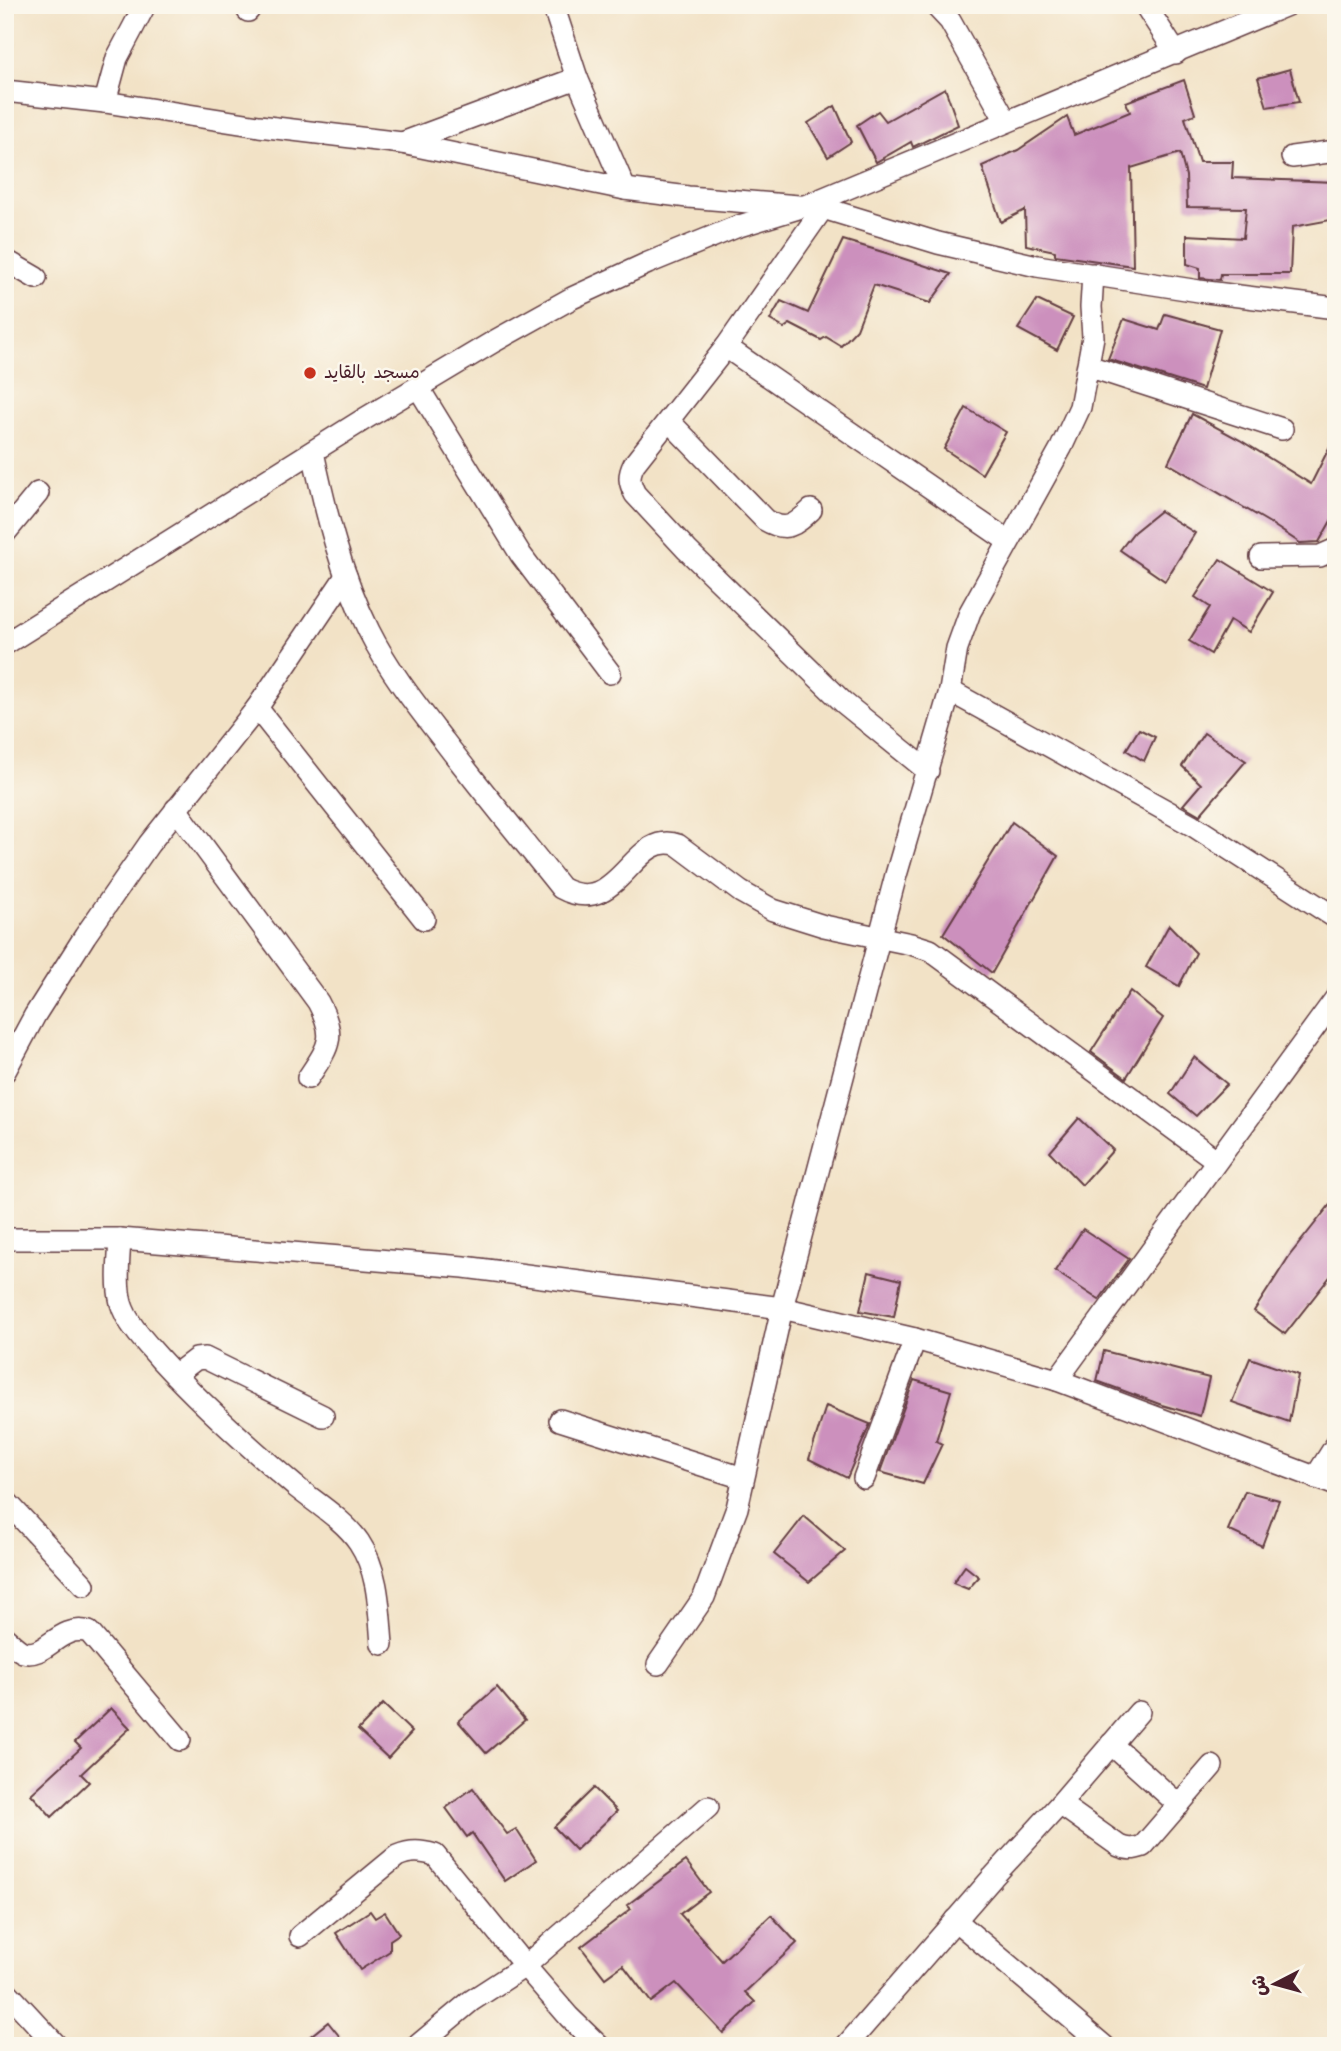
<svg xmlns="http://www.w3.org/2000/svg" width="1341" height="2051" viewBox="0 0 1341 2051" font-family="Kalam,'Playpen Sans Arabic',sans-serif">
	<rect width="100%" height="100%" fill="#fbf7ec"/>
	<filter id="ink" filterUnits="userSpaceOnUse"><feTurbulence type="fractalNoise" baseFrequency=".0143" numOctaves="2"/><feDisplacementMap in="SourceGraphic" scale="14" xChannelSelector="R" yChannelSelector="G"/><feConvolveMatrix kernelMatrix="1 2 1 2 8 2 1 2 1" color-interpolation-filters="sRGB"/></filter>
	<filter id="wash" filterUnits="userSpaceOnUse"><feTurbulence type="fractalNoise" baseFrequency=".00686" numOctaves="4" result="noise"/><feDisplacementMap in="SourceGraphic" scale="28" xChannelSelector="R" yChannelSelector="G"/><feGaussianBlur stdDeviation="1.57" result="paint"/><feColorMatrix in="noise" values="0 0 0 0 0 0 0 0 0 0 0 0 0 0 0 0 0 1.4 0 .05"/><feComposite in="paint" operator="in"/></filter>
	<g filter="url(#wash)">
		<rect width="100%" height="100%" fill="#f2e2c6"/>
		<g id="blocks">
			<g fill="#cc90bd">
				<path d="M1290,69L1299,102L1267,107L1258,78Z"/>
				<path d="M1184,80L1195,114L1185,118L1199,162H1233L1232,178L1336,182V219L1292,227L1290,274H1221L1220,280L1200,278V268L1187,264V235L1243,238L1246,208L1187,207L1186,176L1180,153L1131,168L1133,266L1055,255V251L1026,245L1025,210L1001,222L982,166L1018,150L1067,117L1074,135L1130,112L1126,102Z"/>
				<path d="M945,88L958,125L913,147L911,142L876,162L857,125L878,111L886,121Z"/>
				<path d="M835,106L851,142L828,157L808,123Z"/>
				<path d="M843,240L886,253L951,274L930,303L874,285L857,329L841,346L826,337L821,340L790,324L784,328L770,320L781,301L808,313Z"/>
				<path d="M1037,300L1073,317L1057,350L1018,329Z"/>
				<path d="M1165,314L1220,329L1203,389L1108,359L1124,319L1159,330Z"/>
				<path d="M966,408L1006,432L982,474L944,449Z"/>
				<path d="M1192,414L1240,440L1311,484L1336,434V512L1319,542L1300,543L1270,523L1168,463Z"/>
				<path d="M1160,511L1195,533L1165,581L1120,550L1134,532Z"/>
				<path d="M1220,559L1273,592L1249,632L1230,620L1211,654L1189,641L1210,607L1195,597Z"/>
				<path d="M1139,729L1155,737L1144,761L1126,750Z"/>
				<path d="M1204,733L1246,761L1200,815L1183,805L1201,784L1182,766Z"/>
				<path d="M1012,822L1058,856L992,973L943,934Z"/>
				<path d="M1169,925L1196,953L1179,986L1146,967Z"/>
				<path d="M1130,991L1163,1018L1126,1078L1091,1052Z"/>
				<path d="M1194,1057L1227,1084L1196,1116L1170,1094Z"/>
				<path d="M1079,1118L1113,1150L1082,1185L1050,1152Z"/>
				<path d="M1336,1197V1269L1285,1334L1254,1311L1290,1255Z"/>
				<path d="M1083,1229L1129,1259L1099,1300L1055,1271Z"/>
				<path d="M869,1272L901,1280L894,1317L860,1311Z"/>
				<path d="M1104,1351L1209,1378L1200,1416L1162,1405L1097,1381Z"/>
				<path d="M1250,1358L1298,1375L1289,1422L1232,1402Z"/>
				<path d="M914,1380L951,1391L936,1441L942,1444L923,1484L880,1472Z"/>
				<path d="M826,1406L870,1424L847,1478L809,1459Z"/>
				<path d="M1245,1491L1279,1500L1262,1546L1228,1530Z"/>
				<path d="M804,1516L845,1551L809,1582L774,1554Z"/>
				<path d="M965,1566L979,1577L968,1589L953,1583Z"/>
				<path d="M497,1687L525,1720L486,1753L458,1721Z"/>
				<path d="M383,1704L412,1732L388,1758L358,1730Z"/>
				<path d="M111,1708L130,1728L81,1774L89,1782L52,1817L31,1794L81,1748L75,1742Z"/>
				<path d="M473,1788L507,1834L516,1829L536,1860L505,1881L472,1833L467,1837L446,1808Z"/>
				<path d="M594,1788L617,1811L576,1850L554,1827Z"/>
				<path d="M686,1861L709,1892L680,1914L722,1961L771,1915L797,1943L745,1992L755,2002L723,2033L676,1983L651,2002L623,1965L605,1978L581,1947L631,1909L627,1905Z"/>
				<path d="M370,1911L375,1918L385,1912L399,1934L390,1940V1951L360,1970L336,1933Z"/>
				<path d="M328,2022L340,2037L329,2046H298Z"/>
			</g>
		</g>
	</g>
	<g filter="url(#ink)">
		<use href="#blocks" fill-opacity="0" stroke="#633c42" stroke-width="2"/>
		<g fill="none" stroke-linecap="round" stroke-linejoin="round">
			<defs>
				<g id="minor">
					<path d="M553,5L577,78L625,189"/>
					<path d="M935,5L950,21L1006,121"/>
					<path d="M1145,5L1176,53"/>
					<path d="M248,11L252,5"/>
					<path d="M5,91L105,102L259,126L402,143L625,189L688,197L823,208L938,243L1037,266L1199,291L1336,308"/>
					<path d="M105,102L117,58L145,5"/>
					<path d="M402,143L577,78"/>
					<path d="M1292,157L1336,151"/>
					<path d="M823,208L726,347L634,464C628,476 629,482 635,494L687,550L844,703L928,771"/>
					<path d="M5,260L36,278"/>
					<path d="M726,347L1008,541"/>
					<path d="M1088,366L1282,429"/>
					<path d="M418,387L521,555L610,673"/>
					<path d="M669,421L765,520C787,533 795,525 811,510"/>
					<path d="M313,452C326,514 341,574 369,631C389,671 417,706 444,741C482,791 522,839 561,888C620,920 632,828 678,845L741,892L773,910L824,926L911,944L930,950L1216,1160"/>
					<path d="M5,533L38,493"/>
					<path d="M1261,557L1320,556L1336,549"/>
					<path d="M5,644L366,418L493,342L572,298L648,263L736,227L805,206L1287,5"/>
					<path d="M950,691L1192,825L1336,918"/>
					<path d="M257,708L424,919"/>
					<path d="M176,809L318,1002C337,1038 329,1046 308,1078"/>
					<path d="M5,1071L35,1015L85,936L149,844L257,708L346,576"/>
					<path d="M5,1239H120L464,1267L782,1308L915,1339L1057,1380L1336,1485"/>
					<path d="M120,1239C119,1260 116,1282 121,1303C127,1324 146,1343 160,1359C202,1405 248,1446 295,1486C316,1503 344,1520 359,1542C379,1572 379,1610 382,1644"/>
					<path d="M175,1375L196,1359L205,1358L323,1416"/>
					<path d="M1057,1380L1336,998"/>
					<path d="M560,1420L743,1478"/>
					<path d="M864,1478L915,1339"/>
					<path d="M1315,1478L1336,1445"/>
					<path d="M5,1500L84,1585"/>
					<path d="M5,1638C11,1643 16,1649 23,1652C46,1659 59,1623 89,1632L180,1740"/>
					<path d="M658,1664L704,1597L737,1508L782,1308L896,875L950,691L957,648L970,612L1061,448L1080,407L1093,337L1091,307L1093,274"/>
					<path d="M1111,1744L1179,1805"/>
					<path d="M1060,1804L1119,1846C1128,1850 1134,1849 1143,1846L1212,1766"/>
					<path d="M955,1920L1104,2046"/>
					<path d="M300,1936L397,1856C411,1850 421,1851 435,1855L525,1966L708,1807"/>
					<path d="M5,1990L57,2046"/>
					<path d="M417,2046L471,2001L525,1966L569,2017L599,2046"/>
					<path d="M846,2046L993,1877L1060,1804L1139,1712"/>
				</g>
			</defs>
			<use href="#minor" stroke="#633c42" stroke-width="24"/>
			<use href="#minor" stroke="#fff" stroke-width="21"/>
		</g>
	</g>
	<circle fill="#c8321e" stroke="#fbf7ec" stroke-width="2.5" cx="310" cy="373" r="7"/>
	<g text-anchor="middle" dominant-baseline="central" stroke-width="5" stroke-linejoin="round" paint-order="stroke">
		<g font-size="18" fill="#4a1f2b" stroke="#fbf7ec" text-anchor="start">
			<text x="324" y="373">مسجد بالقايد</text>
		</g>
	</g>
	<rect width="1341" height="2051" fill="none" stroke="#fbf7ec" stroke-width="28"/>
	<g transform="translate(1275 1984) rotate(264)" stroke="#fbf7ec" stroke-width="5" paint-order="stroke">
	<path d="M0-5L12 26L0 18L-12 26Z" fill="#4a1f2b"/>
	<text y="-10" font-size="19" font-weight="bold" text-anchor="middle" fill="#4a1f2b">ش</text>
	</g>
</svg>
